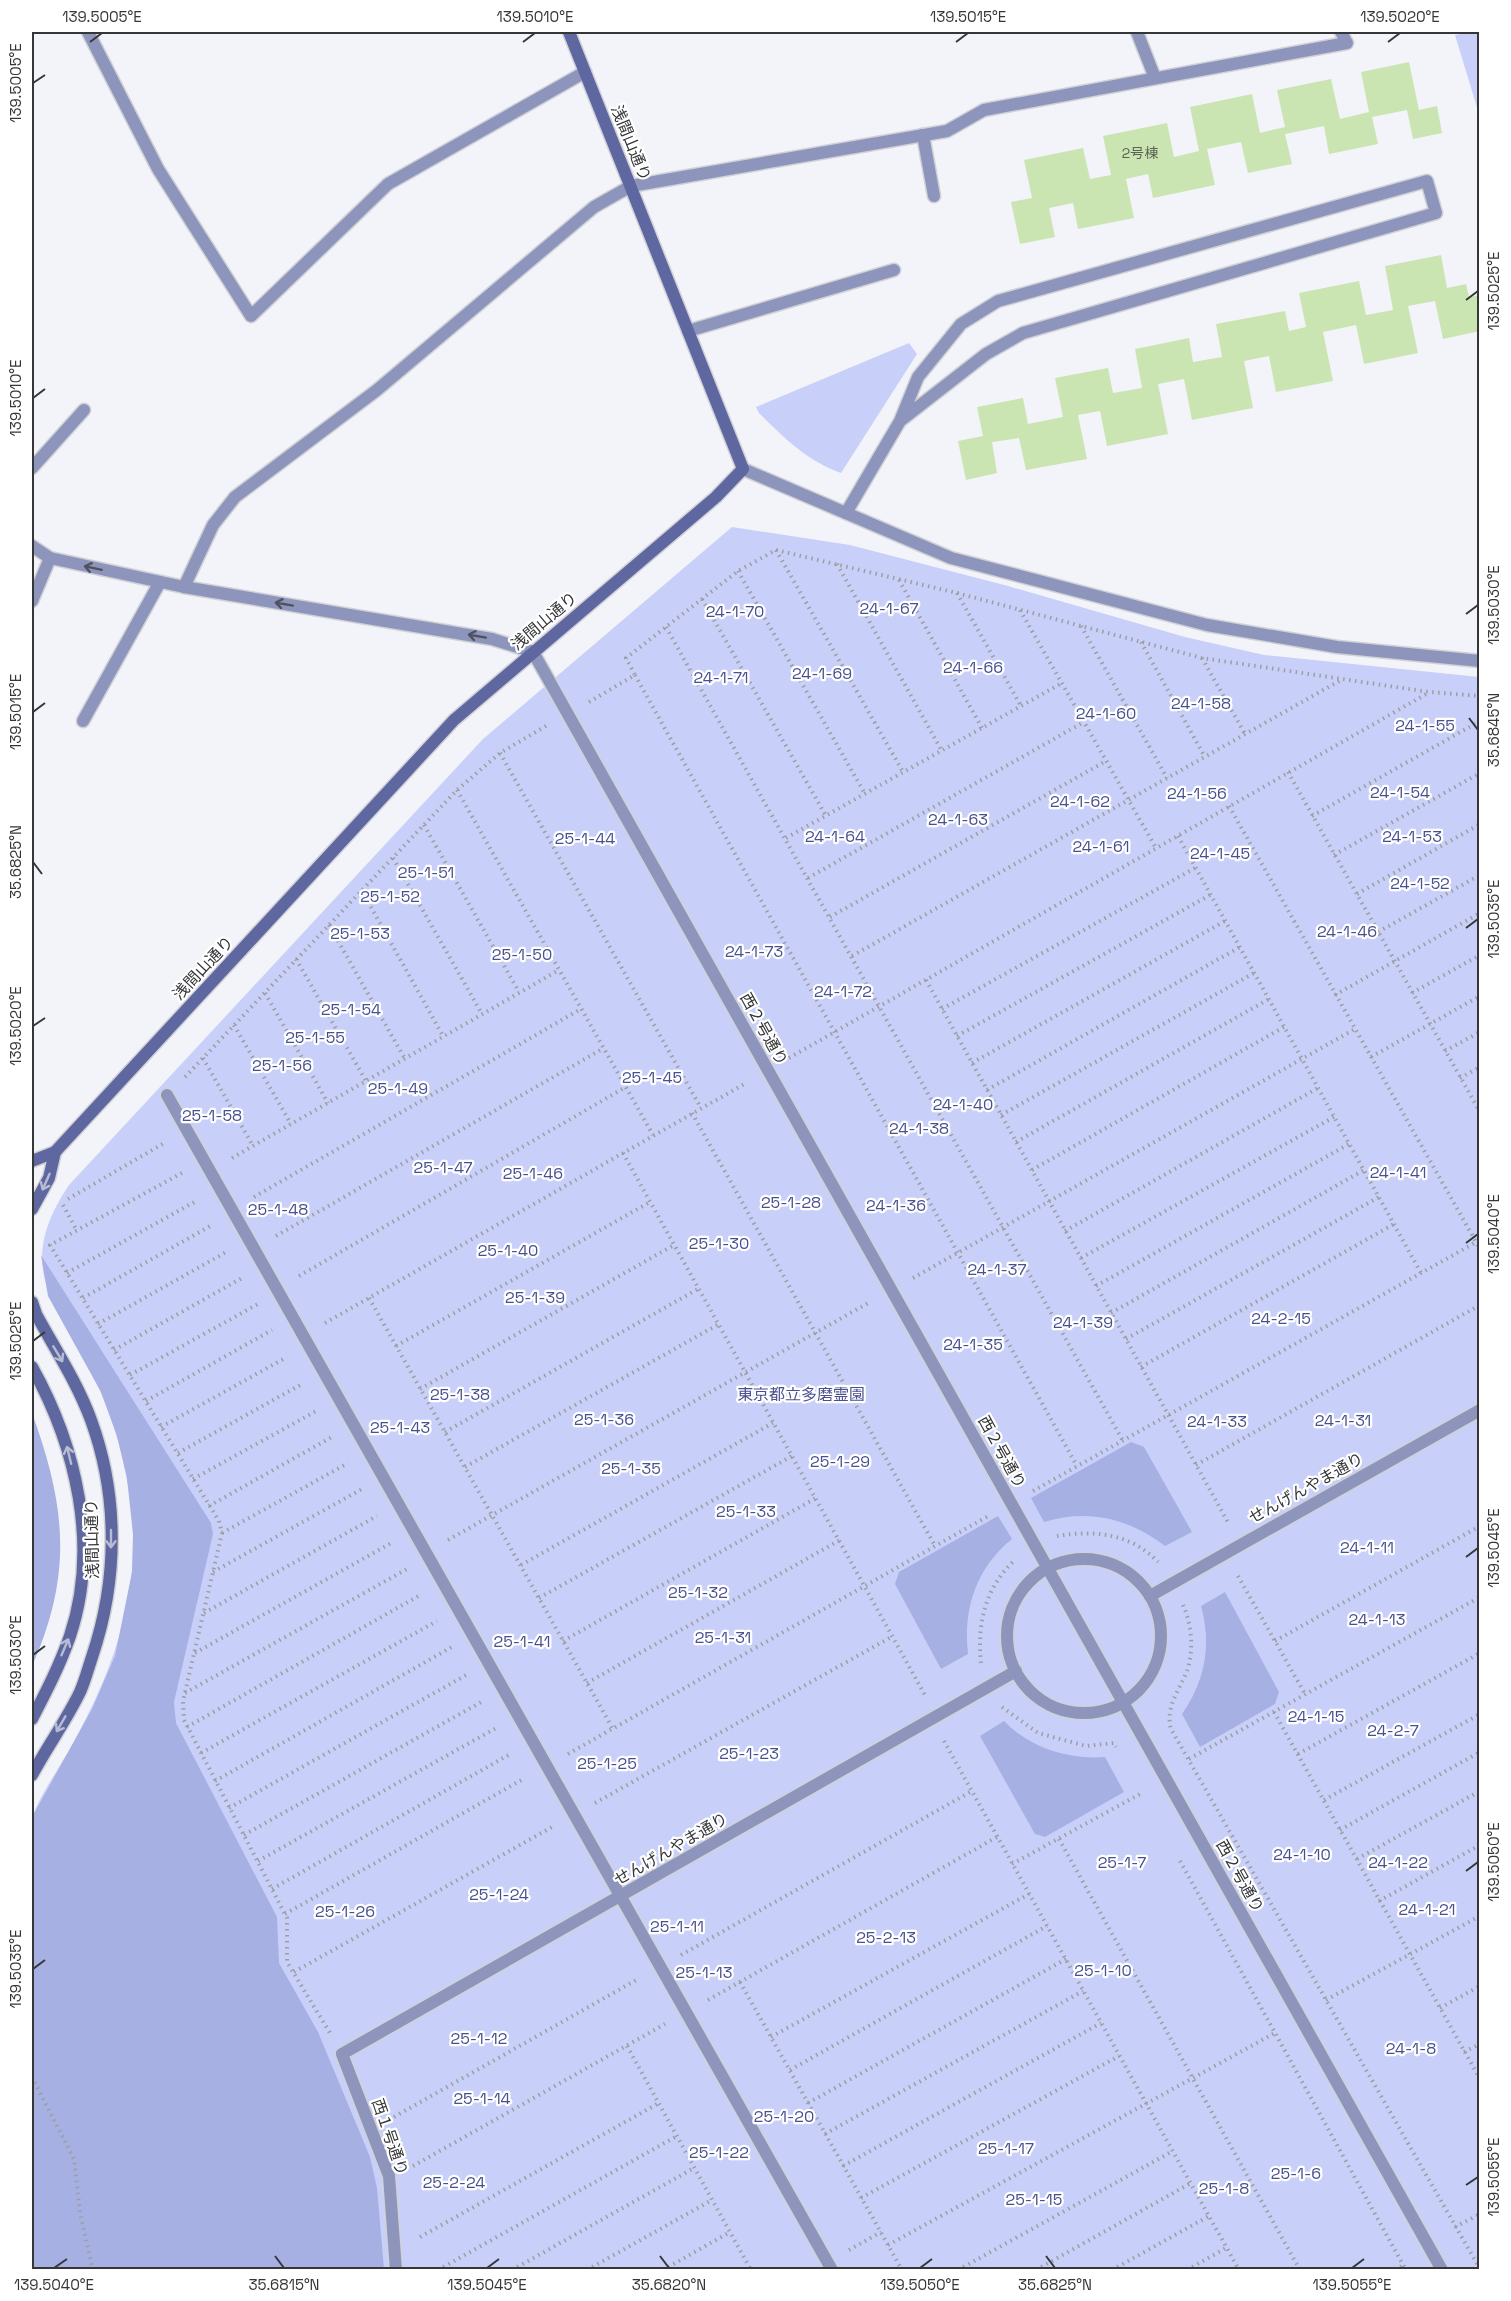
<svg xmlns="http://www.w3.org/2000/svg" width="1511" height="2301" viewBox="0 0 1511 2301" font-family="'Space Grotesk','Noto Sans JP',sans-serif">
	<rect width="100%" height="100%" fill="#f2f4f9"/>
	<g fill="#c8d0f9">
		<path d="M1471,32H1479V114L1455,35Z"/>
		<path d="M909,343L917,354L841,473C807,461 784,438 759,413L756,407Z"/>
		<path d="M732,527L850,545L1008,586L1185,637L1264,655L1479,677V2269L32,2270C32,2167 32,2065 32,1962C32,1930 32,1898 32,1866C32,1851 29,1835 32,1820C34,1804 63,1762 72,1745C108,1680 135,1611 133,1535C131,1486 120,1436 100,1391C65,1310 8,1276 69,1185L483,739Z"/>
	</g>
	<g fill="#a7b0e3">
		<path d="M41,1255L211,1523L213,1534L174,1702L176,1723L277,1917L279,1963L318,2032L370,2157L377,2188L384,2269H32V1817L92,1709L115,1656L132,1572L133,1534L127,1478L117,1436L101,1392L48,1296Z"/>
		<path d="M32,1413C66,1507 73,1573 32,1666Z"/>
		<path d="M1131,1442L1144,1447L1192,1532L1165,1546C1130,1519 1088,1508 1044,1522L1031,1498Z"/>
		<path d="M998,1516L1012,1539C976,1568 963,1609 968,1654L941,1669L895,1584L899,1572Z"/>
		<path d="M1225,1592L1279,1692L1275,1704L1200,1747L1182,1714C1205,1681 1212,1645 1201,1606Z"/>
		<path d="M1004,1721C1030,1748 1069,1760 1105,1757L1124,1792L1045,1837L1035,1834L980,1736Z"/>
	</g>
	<g fill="#cbe5b2">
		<path d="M1409,62L1419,110L1437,106L1442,133L1413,139L1407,110L1372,117L1378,144L1329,154L1324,126L1285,134L1292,164L1248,173L1241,142L1207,149L1215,185L1153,198L1148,174L1126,179L1134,218L1078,229L1073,203L1049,208L1055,237L1020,244L1011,202L1032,198L1024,160L1083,148L1090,179L1111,175L1103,136L1167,123L1174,157L1199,151L1190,107L1252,94L1260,133L1285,127L1277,90L1331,79L1340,119L1369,112L1361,72Z"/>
		<path d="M1441,255L1447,288L1466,284L1469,297L1480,295V331L1443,339L1435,301L1408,306L1418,353L1364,364L1356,325L1323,332L1333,381L1276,392L1269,356L1244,361L1253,408L1192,420L1184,379L1158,384L1168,434L1107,446L1100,411L1078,415L1087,459L1026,470L1019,438L992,442L997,473L966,480L958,441L983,436L977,407L1023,398L1028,424L1063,417L1055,378L1108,368L1113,393L1142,388L1135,349L1189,338L1193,362L1222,357L1216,324L1285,311L1289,331L1306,327L1299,293L1359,281L1366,315L1393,310L1385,266Z"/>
	</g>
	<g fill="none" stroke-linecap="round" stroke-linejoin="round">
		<defs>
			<g id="lane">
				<path d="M688,331L894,270"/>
				<path d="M32,468L84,410"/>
				<path d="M846,513L900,421L918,377L961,324L998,301L1427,181L1436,213L1023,333L986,354L900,421"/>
				<path d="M184,587L213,525L235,497L377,390L594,207L631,186"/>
				<path d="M32,601L50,558"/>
				<path d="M533,652L1442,2270"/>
				<path d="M83,721L160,582"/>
				<path d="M167,1095L832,2270"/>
				<circle cx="1084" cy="1636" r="77"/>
				<path d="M1150,1596L1480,1410"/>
				<path d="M396,2270L389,2176L342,2054L1016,1671"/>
			</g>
			<g id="street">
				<path d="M88,32L158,169L251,316L388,184L585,72"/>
				<path d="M1137,32L1155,78"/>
				<path d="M923,135L934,196"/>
				<path d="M631,186L947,131L984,110L1347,43L1341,32"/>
				<path d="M743,469L951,558L1207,625L1337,647L1480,661"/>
				<path d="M32,546L50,558L184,587L492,639L533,652"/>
			</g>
			<g id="secondary">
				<path d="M32,1161L55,1152L454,720L716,497L743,469L569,32"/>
				<path d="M32,1209L49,1178L55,1152"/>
				<path d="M32,1302L36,1314C55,1349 77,1382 91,1420C119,1497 118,1580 92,1657C88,1669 85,1681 80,1692C66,1721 47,1747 32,1775"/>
				<path d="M32,1367C76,1446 100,1546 70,1636C60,1665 46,1692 32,1719"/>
			</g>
		</defs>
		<use href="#lane" stroke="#d0d2d6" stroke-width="15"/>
		<use href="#street" stroke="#d0d2d6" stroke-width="15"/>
		<use href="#secondary" stroke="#d0d2d6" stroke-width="15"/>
		<g stroke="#9d9ea2" stroke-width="4" stroke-dasharray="1.5 4.5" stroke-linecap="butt">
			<path d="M776,550L903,772"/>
			<path d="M837,564L942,751"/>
			<path d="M738,571L865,794"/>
			<path d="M899,580L982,728"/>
			<path d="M957,593L1021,706"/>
			<path d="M702,599L826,816"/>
			<path d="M1020,610L1156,848"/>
			<path d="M1081,626L1167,778"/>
			<path d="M666,627L1123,1441"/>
			<path d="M1141,642L1205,757"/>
			<path d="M1202,658L1245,734"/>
			<path d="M635,675L1077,1466"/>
			<path d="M589,702L635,675L626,658L738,571L776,550L957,593L1202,658L1429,692L1480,696"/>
			<path d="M500,753L701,1108"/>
			<path d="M1288,772L1480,1112"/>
			<path d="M457,790L653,1135"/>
			<path d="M1229,806L1480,1249"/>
			<path d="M1312,816L1480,721"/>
			<path d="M424,825L519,992"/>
			<path d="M1178,836L1421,1273"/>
			<path d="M786,838L1062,683"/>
			<path d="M1334,855L1480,773"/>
			<path d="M393,858L482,1014"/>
			<path d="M808,878L1084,722"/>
			<path d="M362,891L443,1036"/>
			<path d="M1357,894L1480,824"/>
			<path d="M830,917L1106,761"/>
			<path d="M329,925L405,1059"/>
			<path d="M1378,932L1480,875"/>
			<path d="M852,956L1341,680"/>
			<path d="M296,959L366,1081"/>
			<path d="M926,980L1229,1524"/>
			<path d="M265,993L328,1103"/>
			<path d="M1412,993L1480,955"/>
			<path d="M1335,995L1480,913"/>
			<path d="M942,1009L1195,868"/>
			<path d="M234,1025L291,1124"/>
			<path d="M957,1036L1210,895"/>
			<path d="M1445,1051L1480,1032"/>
			<path d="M1371,1057L1480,996"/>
			<path d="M203,1058L253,1146"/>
			<path d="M789,1058L1428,693"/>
			<path d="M972,1063L1225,921"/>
			<path d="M185,1077L457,790L500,753L546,726"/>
			<path d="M1460,1078L1480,1067"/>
			<path d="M987,1090L1240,947"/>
			<path d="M692,1113L935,1546"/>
			<path d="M1001,1115L1254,973"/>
			<path d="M1016,1142L1269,999"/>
			<path d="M623,1153L925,1695"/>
			<path d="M232,1158L559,970"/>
			<path d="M1032,1170L1284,1027"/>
			<path d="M182,1173L50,1245L219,1521L222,1533L183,1701L184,1720L287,1918V1962L330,2033"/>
			<path d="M254,1197L581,1009"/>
			<path d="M68,1199L166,1142"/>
			<path d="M63,1205L77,1231"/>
			<path d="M1065,1231L1318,1088"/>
			<path d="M276,1236L604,1048"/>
			<path d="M1081,1258L1334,1117"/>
			<path d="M67,1273L198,1200"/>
			<path d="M299,1276L626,1087"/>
			<path d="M913,1278L1355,1029"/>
			<path d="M1096,1286L1349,1144"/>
			<path d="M83,1298L212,1225"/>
			<path d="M369,1298L613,1729"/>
			<path d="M1111,1313L1364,1170"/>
			<path d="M325,1323L746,1083"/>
			<path d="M98,1324L228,1251"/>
			<path d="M1126,1339L1379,1197"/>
			<path d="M396,1346L650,1202"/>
			<path d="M114,1350L242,1278"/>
			<path d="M1141,1367L1394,1224"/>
			<path d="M130,1375L258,1304"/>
			<path d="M420,1389L674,1245"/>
			<path d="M146,1401L272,1330"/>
			<path d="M161,1427L287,1357"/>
			<path d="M445,1432L698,1289"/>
			<path d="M178,1453L302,1384"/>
			<path d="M1196,1465L1480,1305"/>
			<path d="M465,1467L719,1324"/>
			<path d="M193,1479L318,1410"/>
			<path d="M1033,1491L1480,1240"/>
			<path d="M209,1506L332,1437"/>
			<path d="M222,1533L348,1463"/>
			<path d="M1057,1536C1093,1530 1131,1533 1158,1562"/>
			<path d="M448,1540L870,1302"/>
			<path d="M521,1565L773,1423"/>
			<path d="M213,1572L362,1489"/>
			<path d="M1238,1576L1305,1694"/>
			<path d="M539,1598L792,1456"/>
			<path d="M1183,1605C1192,1624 1194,1651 1187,1671C1179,1691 1165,1707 1171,1729L1480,2269"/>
			<path d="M204,1613L377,1516"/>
			<path d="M563,1641L816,1498"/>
			<path d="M1275,1641L1480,1526"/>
			<path d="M195,1653L393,1542"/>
			<path d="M981,1663C977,1624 985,1588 1014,1561"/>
			<path d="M587,1683L840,1540"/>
			<path d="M185,1693L407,1569"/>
			<path d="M1002,1707L1038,1733L1086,1746L1114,1743L1116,1747"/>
			<path d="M1274,1712L1480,2079"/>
			<path d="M187,1727L422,1594"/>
			<path d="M944,1741L1239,2270"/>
			<path d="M201,1753L437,1621"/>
			<path d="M568,1754L990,1515"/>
			<path d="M1298,1754L1480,1653"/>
			<path d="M1189,1759L1480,1597"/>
			<path d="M215,1781L452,1647"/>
			<path d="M1324,1800L1480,1714"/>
			<path d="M595,1803L893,1636"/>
			<path d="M229,1808L468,1674"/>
			<path d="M1340,1830L1480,1752"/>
			<path d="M244,1835L483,1701"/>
			<path d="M1059,1839L1300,2270"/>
			<path d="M1357,1859L1480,1791"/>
			<path d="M258,1861L498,1727"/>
			<path d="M1180,1861L1406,2270"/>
			<path d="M1012,1864L1142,1793"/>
			<path d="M272,1889L512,1753"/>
			<path d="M1379,1901L1480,1845"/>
			<path d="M285,1914L525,1778"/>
			<path d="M681,1955L972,1791"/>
			<path d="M294,1972L552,1827"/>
			<path d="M740,1982L902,2270"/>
			<path d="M708,2000L997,1837"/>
			<path d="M1326,2000L1480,1916"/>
			<path d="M1440,2008L1480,1986"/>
			<path d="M771,2037L1029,1894"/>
			<path d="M627,2046L751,2270"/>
			<path d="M1464,2052L1480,2044"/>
			<path d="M790,2070L1047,1926"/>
			<path d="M32,2077L74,2159L80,2213L93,2270"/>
			<path d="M808,2103L1066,1959"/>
			<path d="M394,2117L638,1979"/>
			<path d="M825,2134L1083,1991"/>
			<path d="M413,2166L665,2024"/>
			<path d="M843,2166L1101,2023"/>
			<path d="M861,2198L1119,2056"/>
			<path d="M1455,2227L1480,2214"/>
			<path d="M420,2237L659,2103"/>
			<path d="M888,2245L1275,2033"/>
			<path d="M849,2250L881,2232"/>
			<path d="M438,2270L677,2136"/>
			<path d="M512,2270L694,2168"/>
			<path d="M587,2270L712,2200"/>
			<path d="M663,2270L730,2232"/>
			<path d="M958,2270L1173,2151"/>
			<path d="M1036,2270L1191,2183"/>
			<path d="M1112,2270L1209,2216"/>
			<path d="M1187,2270L1226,2248"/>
			<path d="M1395,2270L1404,2265"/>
		</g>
		<use href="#lane" stroke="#8e95bd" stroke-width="12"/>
		<use href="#street" stroke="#8e95bd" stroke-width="12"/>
		<use href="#secondary" stroke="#5f67a0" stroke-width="12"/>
	</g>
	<defs><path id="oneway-shaft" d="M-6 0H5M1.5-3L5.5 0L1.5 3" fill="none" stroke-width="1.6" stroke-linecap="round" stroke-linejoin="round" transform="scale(1.5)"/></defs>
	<g stroke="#505260">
		<use href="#oneway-shaft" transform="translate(93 568) rotate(-168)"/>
		<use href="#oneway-shaft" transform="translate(284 604) rotate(-170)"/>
		<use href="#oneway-shaft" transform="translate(477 636) rotate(-170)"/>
	</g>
	<g stroke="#b7bbd4">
		<use href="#oneway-shaft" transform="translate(46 1182) rotate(114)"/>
		<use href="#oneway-shaft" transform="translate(58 1354) rotate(59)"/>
		<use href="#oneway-shaft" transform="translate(69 1455) rotate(-104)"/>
		<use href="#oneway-shaft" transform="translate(111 1539) rotate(90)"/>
		<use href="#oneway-shaft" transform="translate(65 1647) rotate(-67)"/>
		<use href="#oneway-shaft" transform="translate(61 1724) rotate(120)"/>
	</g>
	<path fill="none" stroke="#353638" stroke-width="2" d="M90,42L102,33M523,42L535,33M956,42L968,33M1388,42L1400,33M33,83L45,75M1466,300L1478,291M33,398L45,389M1466,614L1478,605M33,712L45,703M1469,718L1478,730M33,862L42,874M1466,928L1478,919M33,1026L45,1018M1466,1243L1478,1234M33,1341L45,1332M1466,1557L1478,1548M33,1655L45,1646M1466,1871L1478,1862M33,1969L45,1960M1466,2185L1478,2177M275,2256L284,2268M660,2256L669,2268M1046,2256L1055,2268M54,2268L67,2259M487,2268L499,2259M920,2268L932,2259M1352,2268L1364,2259"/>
	<g text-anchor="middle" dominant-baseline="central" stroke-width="4.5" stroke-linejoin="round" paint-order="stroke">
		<g font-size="14" fill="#5a6256">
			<text x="1140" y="153">2号棟</text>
		</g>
		<g font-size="16" fill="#353638" stroke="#fff">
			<text transform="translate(631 143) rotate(68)">浅間山通り</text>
			<text transform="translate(544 621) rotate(-40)">浅間山通り</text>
			<text transform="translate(203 968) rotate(-47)">浅間山通り</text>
			<text transform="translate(764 1029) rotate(61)">西２号通り</text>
			<text transform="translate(1002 1452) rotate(61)">西２号通り</text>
			<text transform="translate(1306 1488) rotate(-29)">せんげんやま通り</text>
			<text transform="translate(92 1539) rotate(-91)">浅間山通り</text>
			<text transform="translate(671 1849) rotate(-30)">せんげんやま通り</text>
			<text transform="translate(1240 1876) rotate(61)">西２号通り</text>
			<text transform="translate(390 2137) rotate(71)">西１号通り</text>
		</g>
		<g font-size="16" fill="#48508f" stroke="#fff">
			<text x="889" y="608">24-1-67</text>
			<text x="735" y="611">24-1-70</text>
			<text x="973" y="667">24-1-66</text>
			<text x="822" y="673">24-1-69</text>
			<text x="721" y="677">24-1-71</text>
			<text x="1201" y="703">24-1-58</text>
			<text x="1106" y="713">24-1-60</text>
			<text x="1425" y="725">24-1-55</text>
			<text x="1400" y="792">24-1-54</text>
			<text x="1197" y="793">24-1-56</text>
			<text x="1080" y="801">24-1-62</text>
			<text x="958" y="819">24-1-63</text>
			<text x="835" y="836">24-1-64</text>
			<text x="1412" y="836">24-1-53</text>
			<text x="585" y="838">25-1-44</text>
			<text x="1101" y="846">24-1-61</text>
			<text x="1220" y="853">24-1-45</text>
			<text x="426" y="872">25-1-51</text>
			<text x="1420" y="883">24-1-52</text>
			<text x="390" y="896">25-1-52</text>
			<text x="1347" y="931">24-1-46</text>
			<text x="360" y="933">25-1-53</text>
			<text x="754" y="951">24-1-73</text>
			<text x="522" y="954">25-1-50</text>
			<text x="843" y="991">24-1-72</text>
			<text x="351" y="1009">25-1-54</text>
			<text x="315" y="1037">25-1-55</text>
			<text x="282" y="1065">25-1-56</text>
			<text x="652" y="1077">25-1-45</text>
			<text x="398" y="1088">25-1-49</text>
			<text x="963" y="1104">24-1-40</text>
			<text x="212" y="1115">25-1-58</text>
			<text x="919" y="1128">24-1-38</text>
			<text x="443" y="1167">25-1-47</text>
			<text x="1398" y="1172">24-1-41</text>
			<text x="533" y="1173">25-1-46</text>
			<text x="791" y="1202">25-1-28</text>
			<text x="896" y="1205">24-1-36</text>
			<text x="278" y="1209">25-1-48</text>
			<text x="719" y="1243">25-1-30</text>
			<text x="508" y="1250">25-1-40</text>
			<text x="997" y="1269">24-1-37</text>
			<text x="535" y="1297">25-1-39</text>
			<text x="1281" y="1318">24-2-15</text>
			<text x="1083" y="1322">24-1-39</text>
			<text x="973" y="1344">24-1-35</text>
			<text x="460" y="1394">25-1-38</text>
			<text x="801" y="1394">東京都立多磨霊園</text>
			<text x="604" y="1419">25-1-36</text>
			<text x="1343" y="1420">24-1-31</text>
			<text x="1217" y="1421">24-1-33</text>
			<text x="400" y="1427">25-1-43</text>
			<text x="840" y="1461">25-1-29</text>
			<text x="631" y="1468">25-1-35</text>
			<text x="746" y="1511">25-1-33</text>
			<text x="1367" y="1547">24-1-11</text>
			<text x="698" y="1592">25-1-32</text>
			<text x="1377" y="1619">24-1-13</text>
			<text x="723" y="1637">25-1-31</text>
			<text x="522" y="1641">25-1-41</text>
			<text x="1316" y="1716">24-1-15</text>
			<text x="1393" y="1730">24-2-7</text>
			<text x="749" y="1753">25-1-23</text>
			<text x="607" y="1763">25-1-25</text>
			<text x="1302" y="1854">24-1-10</text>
			<text x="1122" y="1862">25-1-7</text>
			<text x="1398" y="1862">24-1-22</text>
			<text x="499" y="1894">25-1-24</text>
			<text x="1427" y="1909">24-1-21</text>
			<text x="345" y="1911">25-1-26</text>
			<text x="677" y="1926">25-1-11</text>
			<text x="886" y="1937">25-2-13</text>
			<text x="1103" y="1970">25-1-10</text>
			<text x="704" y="1972">25-1-13</text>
			<text x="479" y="2038">25-1-12</text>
			<text x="1411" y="2048">24-1-8</text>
			<text x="482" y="2098">25-1-14</text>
			<text x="784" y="2116">25-1-20</text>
			<text x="1006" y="2148">25-1-17</text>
			<text x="719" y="2152">25-1-22</text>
			<text x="1296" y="2173">25-1-6</text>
			<text x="454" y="2182">25-2-24</text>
			<text x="1224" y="2188">25-1-8</text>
			<text x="1034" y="2199">25-1-15</text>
		</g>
	</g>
	<rect width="1511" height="2301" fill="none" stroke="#ffffff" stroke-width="66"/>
	<rect x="33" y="33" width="1445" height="2235" fill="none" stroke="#353638" stroke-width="2"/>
	<g font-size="15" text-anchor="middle" fill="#353638">
		<text x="102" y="22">139.5005°E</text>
		<text x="535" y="22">139.5010°E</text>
		<text x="968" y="22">139.5015°E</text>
		<text x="1400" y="22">139.5020°E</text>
		<text transform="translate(16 83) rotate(-90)" y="5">139.5005°E</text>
		<text transform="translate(1494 291) rotate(-90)" y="5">139.5025°E</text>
		<text transform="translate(16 398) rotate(-90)" y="5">139.5010°E</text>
		<text transform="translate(1494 605) rotate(-90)" y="5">139.5030°E</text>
		<text transform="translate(16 712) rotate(-90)" y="5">139.5015°E</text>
		<text transform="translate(1494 730) rotate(-90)" y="5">35.6845°N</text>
		<text transform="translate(16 862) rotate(-90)" y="5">35.6825°N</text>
		<text transform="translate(1494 919) rotate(-90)" y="5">139.5035°E</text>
		<text transform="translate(16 1026) rotate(-90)" y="5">139.5020°E</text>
		<text transform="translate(1494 1234) rotate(-90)" y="5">139.5040°E</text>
		<text transform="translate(16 1341) rotate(-90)" y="5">139.5025°E</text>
		<text transform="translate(1494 1548) rotate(-90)" y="5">139.5045°E</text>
		<text transform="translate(16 1655) rotate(-90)" y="5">139.5030°E</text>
		<text transform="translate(1494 1862) rotate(-90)" y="5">139.5050°E</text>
		<text transform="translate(16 1969) rotate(-90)" y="5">139.5035°E</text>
		<text transform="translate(1494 2177) rotate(-90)" y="5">139.5055°E</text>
		<text x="54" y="2290">139.5040°E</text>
		<text x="284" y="2290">35.6815°N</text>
		<text x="487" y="2290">139.5045°E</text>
		<text x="669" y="2290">35.6820°N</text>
		<text x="920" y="2290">139.5050°E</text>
		<text x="1055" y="2290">35.6825°N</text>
		<text x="1352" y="2290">139.5055°E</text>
	</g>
</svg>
